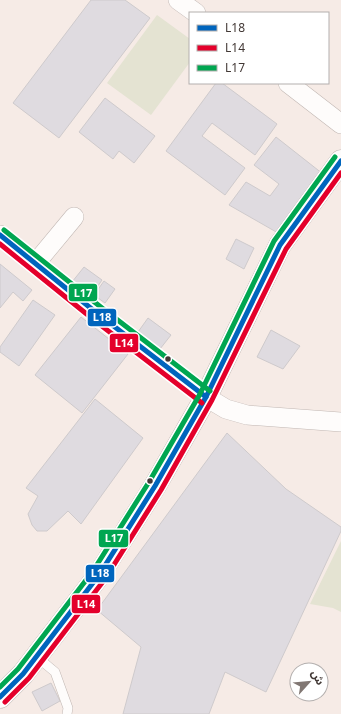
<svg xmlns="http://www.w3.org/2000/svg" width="341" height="714" viewBox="0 0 341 714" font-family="'Noto Sans','Noto Sans Arabic',sans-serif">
	<rect width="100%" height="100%" fill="#f6ebe6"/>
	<g fill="#e4e3d2">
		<path d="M157,15L190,39V62L151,115L107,83Z"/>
		<path d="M341,541V612L333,608L310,604Z"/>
	</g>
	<g fill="#dfdbe0" stroke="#cecacc">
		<path d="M91,0H125L150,18L59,138L13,103Z"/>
		<path d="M216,83H222L277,124L255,155L212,123L202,136L245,168L225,195L166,151Z"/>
		<path d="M105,98L155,136L134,163L119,151L113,159L79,132Z"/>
		<path d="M276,137L323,174L278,233L229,205L246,182L270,196L279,184L254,165Z"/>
		<path d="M236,239L254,248L244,269L226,259Z"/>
		<path d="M0,264L32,290L23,301L13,292L0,308Z"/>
		<path d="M84,267L102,280L91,296L72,282Z"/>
		<path d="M104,281L115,289L105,303L94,295Z"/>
		<path d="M33,300L55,315L19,366L0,352V347Z"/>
		<path d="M81,317L128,354L82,413L35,375Z"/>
		<path d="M148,318L171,335L160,349L138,332Z"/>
		<path d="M271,330L300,346L283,369L257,357Z"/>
		<path d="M95,399L143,438L81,524L68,511L47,531H37L32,525L28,514L38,496L26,488Z"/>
		<path d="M227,433L286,489L341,527V531L266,692L225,672L209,714H123L141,647L97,610Z"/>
		<path d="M51,683L60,701L42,711L32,692Z"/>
	</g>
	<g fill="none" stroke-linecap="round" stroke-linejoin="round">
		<defs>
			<path id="lane" d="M37,657L55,672L68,708L67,714"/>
			<g id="street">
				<path d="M178,0L196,13"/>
				<path d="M288,83L341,124"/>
				<path d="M0,235L98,314L206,397L226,409L247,415L341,422"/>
				<path d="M35,264L74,217"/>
			</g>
			<path id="secondary" d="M0,697L23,674L99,575L155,486L206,397L280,245L341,161"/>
		</defs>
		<use href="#lane" stroke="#c1b7b3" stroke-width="10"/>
		<use href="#street" stroke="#c1b7b3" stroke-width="20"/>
		<use href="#secondary" stroke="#c1b7b3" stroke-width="23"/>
		<use href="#lane" stroke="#fefcfb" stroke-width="9"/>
		<use href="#street" stroke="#fefcfb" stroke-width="19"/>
		<use href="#secondary" stroke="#fefcfb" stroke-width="22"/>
		<defs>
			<g id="bus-1">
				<path d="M0,235L98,314L206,397"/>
				<path d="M0,697L23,674L99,575L155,486L206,397L280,245L341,161"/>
			</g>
			<g id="bus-2">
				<path d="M0,244L94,320L202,403"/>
				<path d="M5,702L29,678L105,579L161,490L212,400L286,249L341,173"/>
			</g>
			<g id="bus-3">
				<path d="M4,230L102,308L210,391"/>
				<path d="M0,687L18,669L93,571L149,482L200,394L274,241L335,157"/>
			</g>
		</defs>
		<use href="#bus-1" stroke="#fff" stroke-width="8"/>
		<use href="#bus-2" stroke="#fff" stroke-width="8"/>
		<use href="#bus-3" stroke="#fff" stroke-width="8"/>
		<use href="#bus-1" stroke="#0065bd" stroke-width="5"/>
		<use href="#bus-2" stroke="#e4002b" stroke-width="5"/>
		<use href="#bus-3" stroke="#00a651" stroke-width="5"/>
	</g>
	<g fill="#423835" stroke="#fff" stroke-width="1.5">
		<circle cx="168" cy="359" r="3.5"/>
		<circle cx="150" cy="481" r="3.5"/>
	</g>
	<g stroke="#fff" stroke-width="1.5">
		<rect x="68" y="283" width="30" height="19" rx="4" fill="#00a651"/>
		<rect x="87" y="308" width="30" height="19" rx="4" fill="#0065bd"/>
		<rect x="109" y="333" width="30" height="20" rx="4" fill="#e4002b"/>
		<rect x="98" y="529" width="31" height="19" rx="4" fill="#00a651"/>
		<rect x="85" y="564" width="30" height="19" rx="4" fill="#0065bd"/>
		<rect x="71" y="594" width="30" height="20" rx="4" fill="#e4002b"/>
	</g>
	<g font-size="11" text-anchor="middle" font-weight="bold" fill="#fff">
		<text x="83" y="297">L17</text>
		<text x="102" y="321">L18</text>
		<text x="124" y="347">L14</text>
		<text x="114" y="542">L17</text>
		<text x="100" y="577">L18</text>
		<text x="86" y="608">L14</text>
	</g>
	<rect x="189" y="12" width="140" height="72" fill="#ffffff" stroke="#b3afae"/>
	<rect x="197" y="25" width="20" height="6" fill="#0065bd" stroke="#b3afae"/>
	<text x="225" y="32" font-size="12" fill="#423835">L18</text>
	<rect x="197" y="45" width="20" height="6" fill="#e4002b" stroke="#b3afae"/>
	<text x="225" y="52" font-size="12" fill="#423835">L14</text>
	<rect x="197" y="65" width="20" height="6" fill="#00a651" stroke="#b3afae"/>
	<text x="225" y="72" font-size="12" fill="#423835">L17</text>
	<g transform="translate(309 682) rotate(63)"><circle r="19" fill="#ffffff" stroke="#b3afae"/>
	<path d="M0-3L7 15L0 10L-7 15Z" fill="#817773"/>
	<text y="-6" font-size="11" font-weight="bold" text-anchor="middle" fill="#423835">ش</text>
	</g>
</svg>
